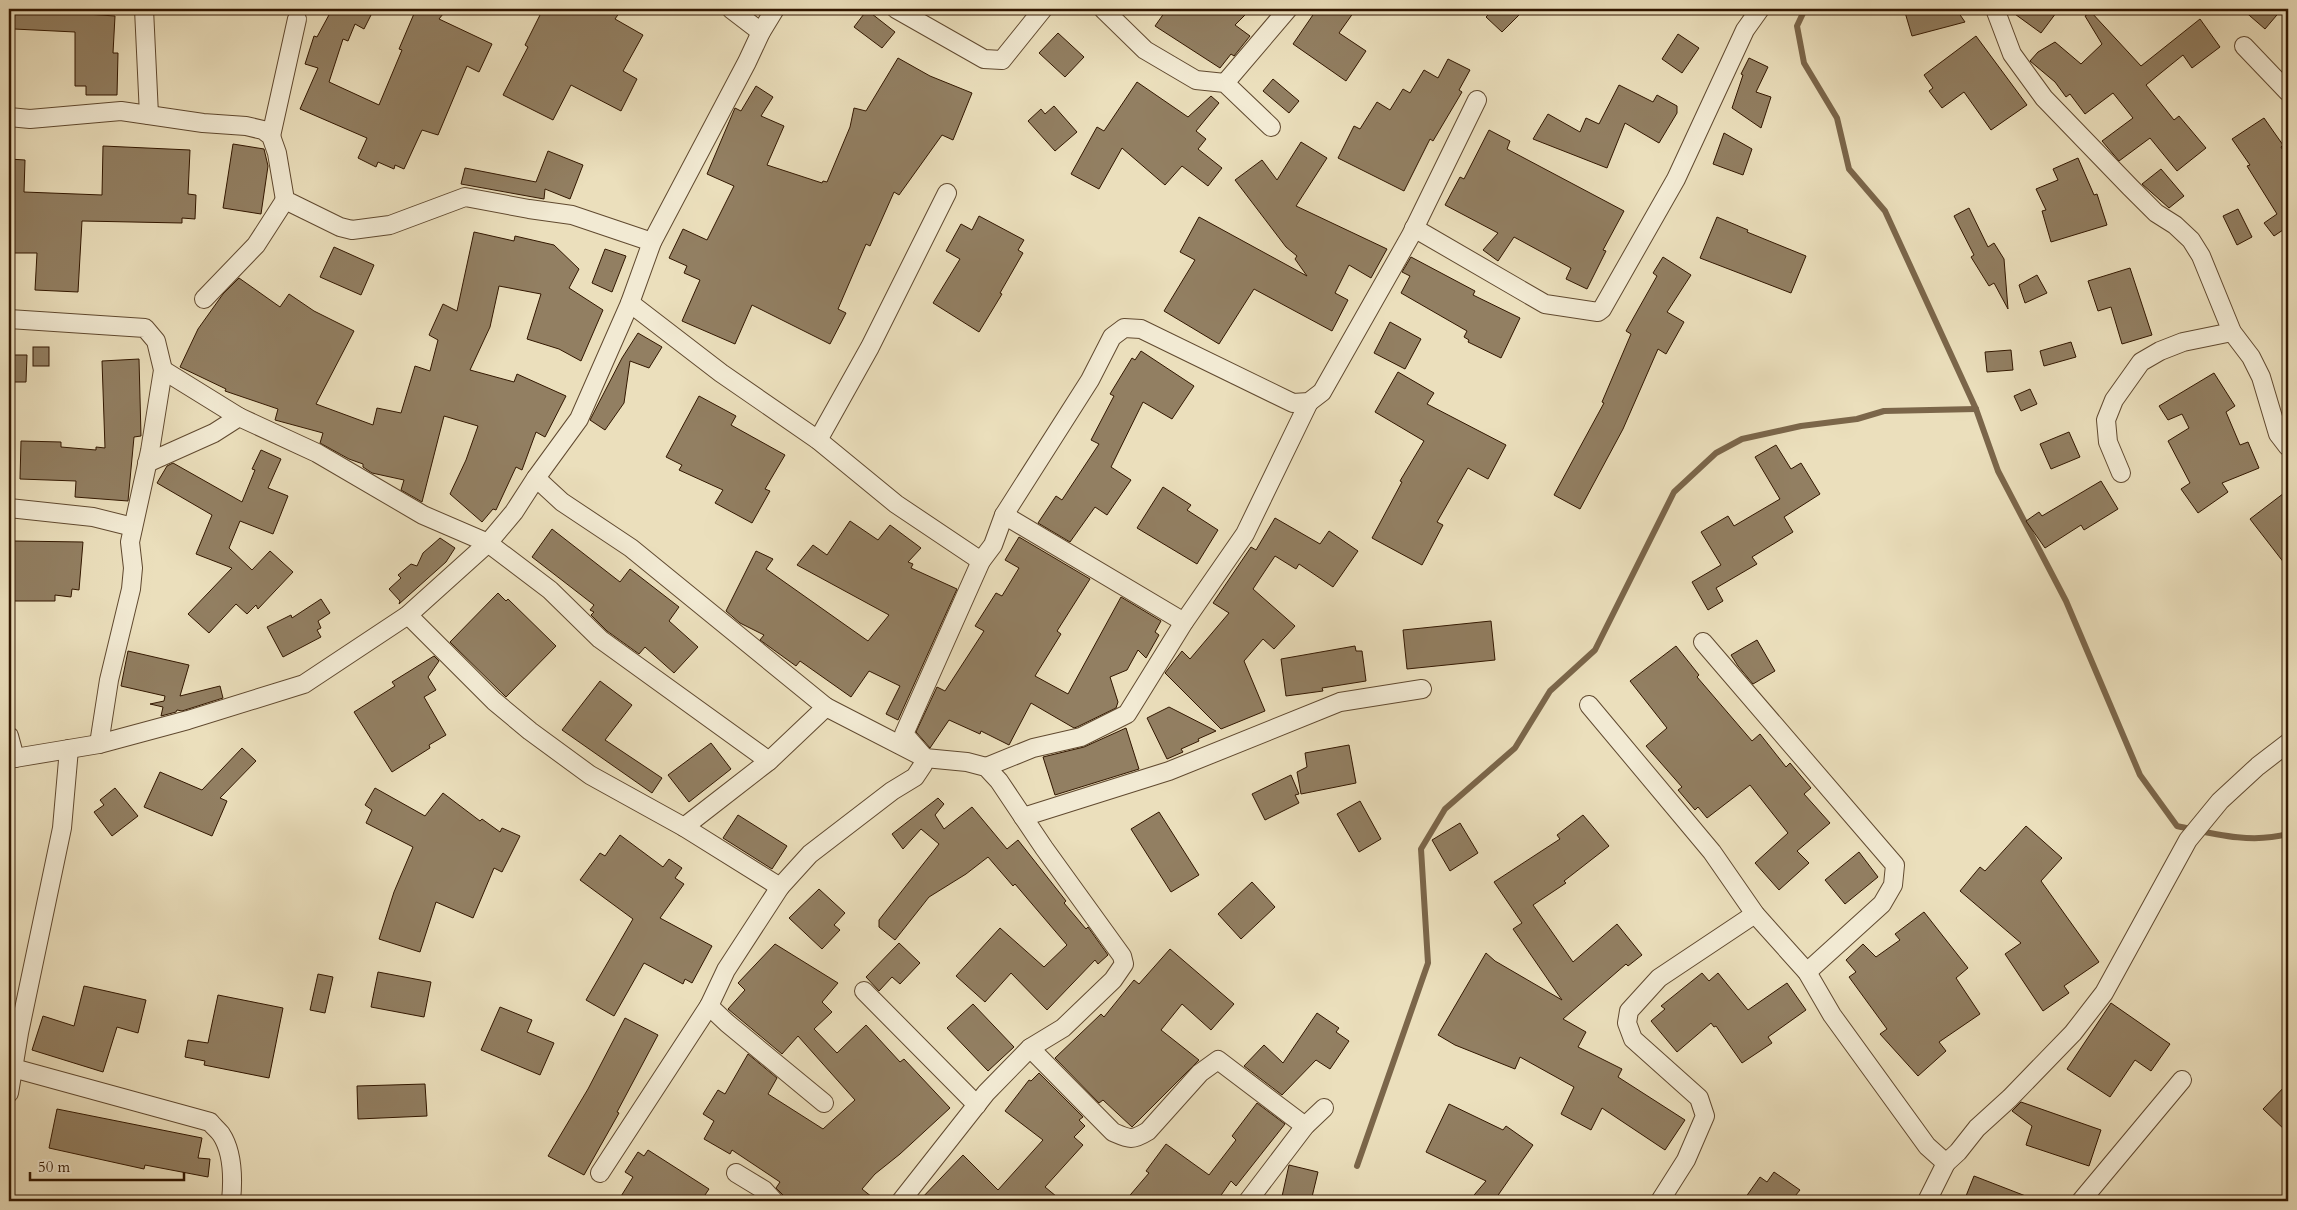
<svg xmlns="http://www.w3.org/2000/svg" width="2297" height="1210" viewBox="0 0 2297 1210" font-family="Cardo,serif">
	<rect width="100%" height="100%" fill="#ebdfbc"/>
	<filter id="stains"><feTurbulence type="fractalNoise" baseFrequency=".004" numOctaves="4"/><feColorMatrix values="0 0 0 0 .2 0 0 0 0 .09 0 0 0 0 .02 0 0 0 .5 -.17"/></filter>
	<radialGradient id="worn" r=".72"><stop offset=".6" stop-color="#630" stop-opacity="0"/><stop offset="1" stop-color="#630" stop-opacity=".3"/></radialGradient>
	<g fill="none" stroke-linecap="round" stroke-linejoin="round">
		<g stroke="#7b664a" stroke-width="6">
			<path d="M1805,9L1797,26L1804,63L1837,118L1849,169L1885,211L1976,409L1998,471L2066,601L2140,775L2177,826C2214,834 2251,844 2288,834"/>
			<path d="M1357,1166L1428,963L1421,849L1445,809L1515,748L1550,691L1595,650L1674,492L1716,453L1742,439L1801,426L1857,419L1884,411L1976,409"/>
		</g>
	</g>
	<g fill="#927f62" stroke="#321700">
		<path d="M15,9L115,16L113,53H118L117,95H86V86H75V32L14,29Z"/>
		<path d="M321,9H374L364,29L355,24L348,41L343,39L329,82L379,105L402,50L399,49L416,9H447L439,19L492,44L479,72L467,66L438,135L422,130L404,169L395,165L394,169L378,162L376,167L358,158L367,138L300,109L318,68L305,64L314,36L317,37L330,13Z"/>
		<path d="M543,9H622L615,19L643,35L623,71L637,79L621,111L571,85L553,120L503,95L528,47L525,45Z"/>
		<path d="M1167,9H1251L1235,25L1250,36L1234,56L1231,54L1220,68L1155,26Z"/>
		<path d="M1317,9H1356L1339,33L1366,51L1346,81L1293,44Z"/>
		<path d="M1494,9H1525L1502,32L1486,17Z"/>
		<path d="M1904,9H1956L1965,22L1912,36Z"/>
		<path d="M2008,9H2059L2041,33Z"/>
		<path d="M2242,9H2282L2265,29Z"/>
		<path d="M867,10L895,32L882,48L854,27Z"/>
		<path d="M2091,12L2141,66L2200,19L2220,47L2192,68L2183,55L2146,85L2174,120L2179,116L2206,148L2177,171L2150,138L2119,161L2102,141L2133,118L2113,93L2085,114L2070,94L2066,97L2055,82L2030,61L2038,52L2055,42L2081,64L2102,44L2085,16Z"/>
		<path d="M1058,33L1084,57L1065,77L1039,53Z"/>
		<path d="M1678,34L1699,48L1682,73L1662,59Z"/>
		<path d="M1976,36L2027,105L1991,130L1964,92L1942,108L1929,91L1933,88L1924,75Z"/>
		<path d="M898,58L930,76L972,93L953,140L942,135L899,195L894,192L870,246L866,244L838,309L846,313L830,344L752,305L735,344L682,321L700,280L684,273L687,266L669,258L683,229L707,240L734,186L707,174L735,108L741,111L756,86L773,97L761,116L784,126L767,165L822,183L823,181L827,182L850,127L854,108L866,111Z"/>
		<path d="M1749,58L1768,67L1756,92L1771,97L1761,128L1732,108L1743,75L1741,74Z"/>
		<path d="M1448,59L1470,70L1459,90L1462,92L1433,141L1430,139L1404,191L1338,158L1354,126L1360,129L1377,102L1390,110L1403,89L1410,93L1424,70L1438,78Z"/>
		<path d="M1273,79L1299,101L1289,113L1263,91Z"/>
		<path d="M1137,82L1188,117L1211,96L1219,103L1196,131L1206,139L1198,149L1222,168L1208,186L1182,166L1165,185L1122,148L1099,189L1071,174L1097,127L1104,131Z"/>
		<path d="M1619,85L1653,102L1657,95L1677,106V113L1659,143L1625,123L1607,168L1533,139L1548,114L1580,132L1586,118L1599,124Z"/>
		<path d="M1054,106L1077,132L1055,151L1028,121L1041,109L1045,114Z"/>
		<path d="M2264,118L2283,145L2281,147L2288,159V231L2286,228L2274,236L2264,223L2277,214L2247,166L2250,165L2232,139Z"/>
		<path d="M1489,130L1510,141L1507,149L1624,211L1603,250L1606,251L1587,289L1566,279L1571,268L1514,237L1498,261L1483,250L1498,233L1445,205L1460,177L1464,179Z"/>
		<path d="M1724,133L1752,149L1743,175L1713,164Z"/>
		<path d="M1301,142L1327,158L1296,206L1387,249L1371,278L1349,265L1335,293L1348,300L1332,331L1254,289L1219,344L1164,311L1195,260L1180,252L1199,217L1307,276L1295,259L1297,256L1286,247L1235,180L1262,160L1277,180Z"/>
		<path d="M233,144L264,149L268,166L261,214L223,208Z"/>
		<path d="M103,146L190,150L188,194L196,195L195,219L182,218V223L82,221L78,292L35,290L37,253H9V159L25,160L24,192L102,195Z"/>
		<path d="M548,151L583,165L570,199L545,189L544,199L461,184L465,168L536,182Z"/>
		<path d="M2078,158L2094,195L2097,194L2107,225L2051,242L2042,211L2046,210L2036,189L2058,180L2053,169Z"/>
		<path d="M2161,169L2184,196L2169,208L2142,184Z"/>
		<path d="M1969,208L1988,247L1994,243L2004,259L2008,309L1994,283L1989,286L1971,257L1974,255L1954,216Z"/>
		<path d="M2238,209L2252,237L2237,245L2223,216Z"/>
		<path d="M979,216L1024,240L1018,250L1023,253L1000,293L1002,294L979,332L933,303L960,259L946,251L961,224L972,230Z"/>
		<path d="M1717,217L1748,230L1747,232L1806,256L1791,293L1700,258Z"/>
		<path d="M474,232L514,241L515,236L554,245L579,269L569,288L603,310L581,361L559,349L527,339L541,294L499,286L490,327L470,370L514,382L517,374L566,396L545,437L536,432L522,470L516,467L496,510L493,509L482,522L450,494L466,460L478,426L444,416L422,502L401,490L404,480L372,473L363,467V464L349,459L320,443L323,433L275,420L278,409L225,391L226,389L180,367L198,329L223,294L239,278L280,307L289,294L314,311L354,331L316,404L373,425L377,408L401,413L415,366L430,371L438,340L429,335L443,304L457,311Z"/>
		<path d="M334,247L374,265L361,295L320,277Z"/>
		<path d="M605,249L626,256L612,292L592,283Z"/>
		<path d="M1411,257L1475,291L1473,295L1520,318L1501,358L1468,342L1469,340L1464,337L1467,331L1401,293L1410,276L1402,272Z"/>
		<path d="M1663,257L1691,275L1667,312L1684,322L1666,354L1658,349L1623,429L1580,509L1554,495L1604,403L1602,402L1631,334L1626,331L1657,276L1653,273Z"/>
		<path d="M2130,268L2152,335L2122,344L2111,307L2098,311L2088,281Z"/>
		<path d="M2037,275L2047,293L2025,303L2019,285Z"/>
		<path d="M1390,322L1421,339L1405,369L1374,353Z"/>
		<path d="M638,333L662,347L649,368L630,361L624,403L605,430L590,420L622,358Z"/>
		<path d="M2071,342L2076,357L2044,366L2040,351Z"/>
		<rect x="33" y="347" width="16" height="19"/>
		<path d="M2011,350L2013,370L1987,372L1985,352Z"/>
		<path d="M1141,351L1194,386L1172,419L1143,402L1111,467L1131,480L1107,515L1095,507L1070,542L1038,523L1056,496L1062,500L1099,444L1091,440L1114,396L1110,394L1132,358L1135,360Z"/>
		<path d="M9,355H27L26,382H9Z"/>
		<path d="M139,359L141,436L134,437L128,501L75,497L76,481L20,479L21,441L61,442V447L96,450V447L105,448L102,361Z"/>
		<path d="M1398,372L1434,393L1427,404L1506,445L1488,479L1468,468L1437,522L1443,525L1422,565L1372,538L1402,482L1400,481L1424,441L1375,412Z"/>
		<path d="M2214,373L2235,406L2226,412L2240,445L2248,442L2259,468L2222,483L2228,492L2198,513L2181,489L2190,483L2168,441L2189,428L2182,414L2168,420L2159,406Z"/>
		<path d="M2030,389L2037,404L2021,411L2014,396Z"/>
		<path d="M699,396L736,416L731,425L785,455L765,489L770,491L752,523L715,503L723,490L679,470L682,465L666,457Z"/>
		<path d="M2069,432L2080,457L2051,469L2040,444Z"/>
		<path d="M1776,445L1791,469L1801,463L1820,494L1784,517L1793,532L1752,557L1757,564L1716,588L1723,601L1708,610L1692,582L1721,565L1701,532L1728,516L1734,526L1780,499L1755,457Z"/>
		<path d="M261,450L281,459L268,488L288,496L273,534L240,521L229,548L252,570L270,551L293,572L258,609L256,605L247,614L236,604L209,633L188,614L232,568L196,554L212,515L157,483L167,466L173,463L242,502L255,470L252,469Z"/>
		<path d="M2101,481L2118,509L2084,530L2081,525L2045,548L2026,521L2039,512L2042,516Z"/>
		<path d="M1163,487L1191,505L1187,510L1218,530L1197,564L1137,528Z"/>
		<path d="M2288,490V568L2250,519Z"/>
		<path d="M1275,518L1320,544L1329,531L1358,551L1333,587L1299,564L1296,569L1275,556L1253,589L1295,626L1274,649L1263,639L1244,661L1265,711L1221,729L1165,673L1182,651L1190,659L1229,613L1213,603L1251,547L1256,550Z"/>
		<path d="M850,521L878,540L890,525L921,548L908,562L913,564L911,568L957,589L898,720L886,714L900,686L869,671L851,697L800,661L796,666L760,640L764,635L740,623L726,611L756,551L773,559L766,569L868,641L889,615L797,565L813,545L827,555Z"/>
		<path d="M552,529L620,582L630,569L679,607L669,621L698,647L674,673L645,647L639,654L607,631L591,615L594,612L590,610L594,605L532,557Z"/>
		<path d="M1019,537L1090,579L1057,631L1061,634L1035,676L1068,694L1121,597L1161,621L1155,632L1159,635L1146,658L1138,650L1127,670L1110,677L1118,702L1116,708L1077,727L1074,728L1031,703L1009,745L981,731L980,734L949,720L930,748L916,732L937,687L945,691L984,631L975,626L996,593L1002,596L1019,568L1005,560Z"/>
		<path d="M440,538L455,548L446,562L399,604L400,601L389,589L401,578L398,575L411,564L417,566L423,553Z"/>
		<path d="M14,541L83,542L79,590L72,589L71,597L55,595V601H14Z"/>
		<path d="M498,593L506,601L508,599L556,646L506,697L450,642Z"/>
		<path d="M321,599L330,613L318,621L321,628L317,630L321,637L283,657L267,627L291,615L292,618Z"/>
		<path d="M1491,621L1495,660L1407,669L1403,630Z"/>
		<path d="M1757,640L1775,671L1753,684L1738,666L1731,655Z"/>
		<path d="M1355,646L1356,651H1362L1366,681L1322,688L1323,691L1286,696L1281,659Z"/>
		<path d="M1676,646L1699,675L1697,677L1752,741L1760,734L1786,767L1790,763L1811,788L1804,794L1830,823L1797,851L1809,863L1779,890L1755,863L1788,833L1750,785L1707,818L1698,807L1695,810L1678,790L1682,787L1646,746L1667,728L1630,681Z"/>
		<path d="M128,651L189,665L180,696L220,686L223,698L182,711L177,710L176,712L161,716L163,707L150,704L164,701L165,696L121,686Z"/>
		<path d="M434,656L439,661L428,677L436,690L424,697L446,735L429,745L430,748L392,772L354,712L395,686L392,682Z"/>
		<path d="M600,681L632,705L605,740L662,778L652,793L562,730Z"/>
		<path d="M1169,707L1216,731L1198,739L1199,741L1181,749L1183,752L1167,759L1147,718Z"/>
		<path d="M1126,728L1139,769L1055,795L1043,757L1084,747Z"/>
		<path d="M711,743L731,769L689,802L668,775Z"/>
		<path d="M1349,745L1356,783L1301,794L1297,772L1307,767L1305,753Z"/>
		<path d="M242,748L256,761L220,798L227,801L212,836L144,807L160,772L202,790Z"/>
		<path d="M1291,775L1299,794L1295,795L1299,803L1265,820L1252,794Z"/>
		<path d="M115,788L138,816L112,836L94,812L104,805L100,800Z"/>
		<path d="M375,788L425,816L443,793L480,821L482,819L500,832L502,828L520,836L502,872L494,868L473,918L436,902L420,952L379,939L394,892L413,847L366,823L372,810L365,805Z"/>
		<path d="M938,798L944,804L935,815L944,829L972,807L1007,849L1018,840L1066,901L1064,903L1086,929L1088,927L1108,955L1098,964L1095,960L1047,1010L1011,973L985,1002L956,976L1000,928L1044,967L1067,945L1015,884L1013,886L988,857L966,874L929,897L895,940L879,927V920L939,844L921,829L903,849L892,834Z"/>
		<path d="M1360,801L1381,839L1359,852L1337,814Z"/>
		<path d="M1159,812L1199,875L1171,892L1131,829Z"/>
		<path d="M738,815L787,846L772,869L723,838Z"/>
		<path d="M1583,815L1609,846L1564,881L1566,883L1533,905L1573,962L1617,924L1642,955L1628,966L1626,964L1563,1019L1586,1032L1578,1047L1622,1069L1618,1077L1685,1120L1665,1150L1602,1108L1591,1130L1561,1114L1574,1087L1520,1057L1515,1069L1455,1045L1438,1035L1486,953L1495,961L1562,1000L1513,929L1522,923L1494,882L1560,839L1557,835Z"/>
		<path d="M1460,823L1478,853L1450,871L1432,840Z"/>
		<path d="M2026,826L2062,858L2041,881L2099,962L2064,986L2069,993L2043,1011L2005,954L2021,943L1960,891L1980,867L1985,871Z"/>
		<path d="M620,835L663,867L669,859L682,868L675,878L684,884L660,918L712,946L692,983L685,979L683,984L644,963L614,1016L586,1000L633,919L580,880L600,853L605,856Z"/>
		<path d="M1859,852L1878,877L1845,904L1825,880Z"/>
		<path d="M1252,882L1275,907L1241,939L1218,914Z"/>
		<path d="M819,889L845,913L834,925L840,930L822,949L789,918Z"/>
		<path d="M1924,912L1968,968L1956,978L1980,1014L1939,1042L1946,1051L1918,1076L1880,1034L1887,1029L1849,977L1856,972L1846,960L1863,944L1876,957L1900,940L1895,934Z"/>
		<path d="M899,943L920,963L900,984L892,977L879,991L866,977Z"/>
		<path d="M775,944L838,983L822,1002L832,1012L814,1029L837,1053L866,1025L900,1062L904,1059L950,1108L900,1154L875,1174L862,1189L877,1201H789L776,1188L780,1182L732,1150L730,1154L704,1139L714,1121L703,1114L718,1090L725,1094L748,1054L777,1078L768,1094L823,1129L855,1100L798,1036L782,1054L728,1009L745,990L738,983Z"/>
		<path d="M1170,949L1234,1004L1211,1030L1182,1004L1161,1030L1199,1060L1132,1127L1103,1100L1099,1103L1055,1058L1101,1014L1104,1017L1134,980L1139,984Z"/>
		<path d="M378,972L431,982L424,1017L371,1007Z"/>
		<path d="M1702,973L1709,981L1718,973L1748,1010L1787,983L1806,1010L1768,1037L1772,1043L1742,1063L1716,1026L1714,1027L1711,1023L1677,1052L1651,1021L1665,1009L1661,1006Z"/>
		<path d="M318,974L333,977L325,1013L310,1010Z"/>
		<path d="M84,986L146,1000L138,1033L117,1027L103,1072L32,1050L43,1016L74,1026Z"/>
		<path d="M218,995L283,1008L269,1078L204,1065L205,1061L185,1057L188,1040L208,1043Z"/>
		<path d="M2111,1003L2170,1044L2151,1071L2135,1060L2110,1097L2067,1069Z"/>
		<path d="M973,1004L1014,1047L988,1071L947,1028Z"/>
		<path d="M500,1007L532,1020L527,1032L554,1043L540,1075L481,1050Z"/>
		<path d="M1317,1013L1339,1028L1336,1032L1349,1041L1330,1069L1316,1060L1282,1095L1244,1066L1264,1045L1283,1063Z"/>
		<path d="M625,1018L658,1035L617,1112L619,1113L584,1175L548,1156L588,1089Z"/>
		<path d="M1039,1073L1083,1117L1079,1120L1085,1126L1074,1137L1083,1145L1045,1187L1062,1201H919L963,1155L998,1190L1043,1140L1005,1111L1029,1080L1031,1081Z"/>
		<path d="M2288,1083V1133L2263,1109Z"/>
		<path d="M425,1084L427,1116L358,1119L357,1086Z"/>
		<path d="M2021,1102L2101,1130L2089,1166L2026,1145L2032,1126L2012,1111Z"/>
		<path d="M1257,1103L1285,1124L1236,1186L1231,1181L1217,1201H1125L1149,1173L1146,1171L1166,1144L1209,1175L1236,1140L1232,1136Z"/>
		<path d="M1449,1104L1503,1130L1506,1126L1533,1145L1494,1201H1469L1486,1181L1426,1152Z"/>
		<path d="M57,1109L202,1138L198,1158L210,1159L208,1177L145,1165L144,1169L49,1148Z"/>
		<path d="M648,1150L709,1189L701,1201H618L633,1177L625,1172L638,1152L644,1156Z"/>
		<path d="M1289,1165L1318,1172L1311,1201H1281Z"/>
		<path d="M1774,1172L1800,1190L1791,1201H1743L1760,1177L1767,1182Z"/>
		<path d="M1974,1176L2036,1200V1201H1964Z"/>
	</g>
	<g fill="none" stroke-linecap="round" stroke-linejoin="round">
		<defs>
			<g id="street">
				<path d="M144,9L149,115"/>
				<path d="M731,9L761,32"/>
				<path d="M896,9L984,59L1002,60L1043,9"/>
				<path d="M1103,9L1145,50L1196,80L1225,83L1271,127"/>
				<path d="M1995,9L2012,54L2044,98L2130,187L2156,213L2175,225L2191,240L2201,256L2232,332L2251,357L2261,377L2278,434L2288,447"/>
				<path d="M2244,46L2288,92"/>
				<path d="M1225,83L1288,9"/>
				<path d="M9,117L30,119L121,111L203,123L246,126L263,130L271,136L277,153L285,200L340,227L352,230L390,225L465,197L529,209L572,215L652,242"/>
				<path d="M271,136L297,19"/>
				<path d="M1414,228L1545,304L1598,312L1602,309L1676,179L1745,30L1760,9"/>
				<path d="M204,299L256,245L285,200"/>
				<path d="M630,303L721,373L818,440L896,504L981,561"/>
				<path d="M9,319L145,328L156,341L163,370L150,451L130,542L133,568L131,589L109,680L99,744"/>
				<path d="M163,370L239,417"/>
				<path d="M818,440L870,347L947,193"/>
				<path d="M147,463L214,433L239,417L317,453L423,515L488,543L550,590L600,639L769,761"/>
				<path d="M2121,473L2108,442L2106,420L2114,400L2141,362L2160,351L2183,342L2232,332"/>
				<path d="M536,478L562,502L631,548L826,707"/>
				<path d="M9,508L93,517L133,527"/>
				<path d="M1004,515L1184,622"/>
				<path d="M408,615L494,701L530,731L590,775L684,827L780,887L810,854L892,791L915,777L923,765L925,758"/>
				<path d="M1703,642L1895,865L1893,885L1882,904L1807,972"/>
				<path d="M1589,705L1712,852L1755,914L1807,972L1832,1015L1927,1146L1946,1163L1927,1201"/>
				<path d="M9,736L15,758"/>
				<path d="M925,758L904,734L981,561L993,545L1004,515L1090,380L1112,337L1124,328L1141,329L1293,403L1309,402L1322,392L1411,235L1477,100"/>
				<path d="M9,759L99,744L188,720L304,684L408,615L488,543L514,512L536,478L579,419L630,303L652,242L747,62L761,32L775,9"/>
				<path d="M986,767L1033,748L1081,737L1127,714L1184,622L1245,534L1309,402"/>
				<path d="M1023,817L1169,771L1340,702L1422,689"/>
				<path d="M684,827L769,761L826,707L925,758L967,762L986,767L999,781L1044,848L1122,956L1124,964L1113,980L1063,1028L1030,1048L986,1093L901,1201"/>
				<path d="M780,887L726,970L709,1006L727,1023L824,1103"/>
				<path d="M864,991L977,1105"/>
				<path d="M1030,1048L1113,1132C1129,1139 1132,1141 1148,1131L1200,1073L1218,1060L1305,1126"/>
				<path d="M13,1068L210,1122C213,1126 218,1130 221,1134C233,1152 233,1181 231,1201"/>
				<path d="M9,1093L19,1033L62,828L69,749"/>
				<path d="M1946,1163L1958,1152L1977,1128L2010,1098L2073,1033L2104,993L2188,840L2220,801L2258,766L2288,743"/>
				<path d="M600,1173L709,1006"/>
				<path d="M736,1173L764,1190L774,1201"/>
				<path d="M1248,1201L1305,1126L1324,1108"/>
				<path d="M1660,1201L1686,1160L1705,1116L1699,1098L1633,1039L1627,1023L1629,1011L1659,978L1755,914"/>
				<path d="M2081,1201L2182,1080"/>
			</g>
		</defs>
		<use href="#street" stroke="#60492f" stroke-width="20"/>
		<use href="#street" stroke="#f2ead3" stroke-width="18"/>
	</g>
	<rect width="2297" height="1210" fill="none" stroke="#ebdfbc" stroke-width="30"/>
	<rect x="10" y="10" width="2277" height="1190" fill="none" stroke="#321700" stroke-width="2.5"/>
	<rect x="15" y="15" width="2267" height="1180" fill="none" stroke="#321700"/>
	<path d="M30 1172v8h154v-8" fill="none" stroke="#321700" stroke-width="2.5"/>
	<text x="38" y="1172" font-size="15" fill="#321700" stroke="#f2ead3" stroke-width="4" paint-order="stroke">50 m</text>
	<rect width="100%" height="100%" filter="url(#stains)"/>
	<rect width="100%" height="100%" fill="url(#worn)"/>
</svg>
